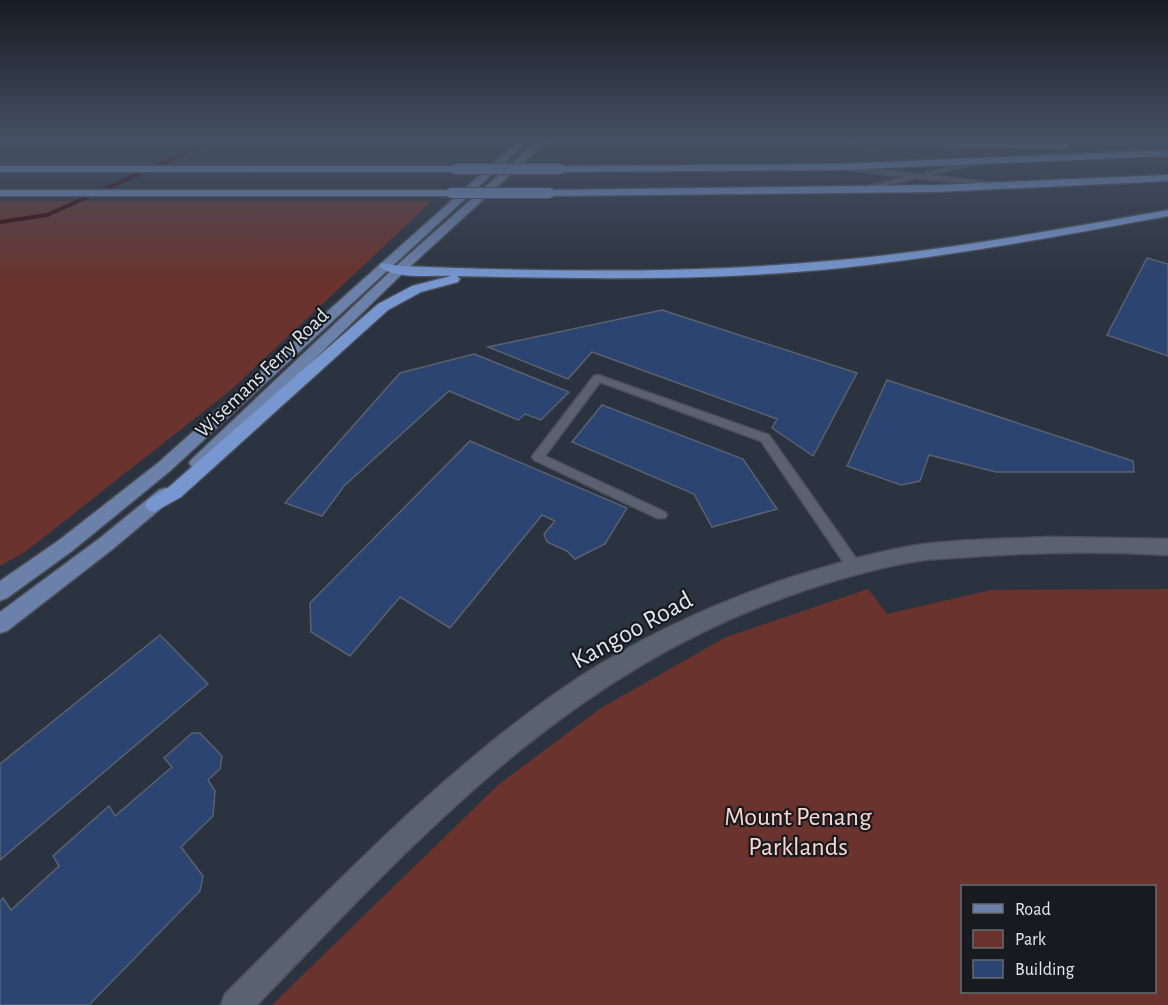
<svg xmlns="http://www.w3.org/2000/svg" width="1168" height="1005" viewBox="0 0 1168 1005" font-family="'Alegreya Sans',sans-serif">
	<rect width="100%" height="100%" fill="#2c3340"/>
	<g fill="#6a332d" fill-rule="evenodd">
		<path d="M0,201H432L231,390L25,552L0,566Z"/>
		<path d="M868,589L887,614L991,590L1168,589V1005H272L498,785L601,708L726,637ZM1154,886V992H962V886Z"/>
	</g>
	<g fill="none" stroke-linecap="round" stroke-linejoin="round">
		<path stroke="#380302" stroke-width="4" d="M0,222L47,215L212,141"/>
	</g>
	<g fill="#2c4471" stroke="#59616f" stroke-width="1.5">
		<path d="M1147,258L1168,264V356L1107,335Z"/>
		<path d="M662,310L857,373L813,456L772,428L777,419L592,352L568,379L488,347Z"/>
		<path d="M474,354L569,392L541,420L525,414L518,420L449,391L344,486L322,516L285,503L400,373Z"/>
		<path d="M887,380L1133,461L1134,472H996L929,455L920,481L901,485L847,466Z"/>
		<path d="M602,405L743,459L777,509L712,527L694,494L572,442Z"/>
		<path d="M470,441L627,508L605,544L575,559L567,551L547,542L544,534L555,521L542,515L450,628L400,597L350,656L311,632L310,603Z"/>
		<path d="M160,635L208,684L0,860V764Z"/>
		<path d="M192,733H200L222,756L220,769L208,780L215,791L213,816L181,847L203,876L200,891L89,1005H0V901L3,898L11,910L59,866L53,856L109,806L115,816L172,767L164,758Z"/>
	</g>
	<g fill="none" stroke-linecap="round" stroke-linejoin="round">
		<defs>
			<g id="lane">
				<path d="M983,159L985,160V162L930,175L995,183L998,185L997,186L913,178L912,179L862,191L860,190V188L906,177L840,169L837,167L840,165L924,175L925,173Z"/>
				<path d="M598,375L769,435L860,564L862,568L860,572L855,573L850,572L761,441L600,382L545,456L665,512L667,515L665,518H657L534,460L532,457L534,454L594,376Z"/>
			</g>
			<path id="street" d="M1049,537L1168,539V555C1106,551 1044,552 981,556C960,558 939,558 917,561C875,568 834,580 794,594C566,673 419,837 257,1005H221L225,994C337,883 446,766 578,678C643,636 715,603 789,578C831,565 874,552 917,545C960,539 1005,539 1049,537Z"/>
			<g id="primary">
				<path d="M518,141H528L170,471L72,551L7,598L0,601V581L58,541L158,463Z"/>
				<path d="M537,141H547L403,273L204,467L198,469L192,467L189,463L192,459L395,267Z"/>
				<path d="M165,488L171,490L174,495L171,500L114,548L7,631L0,633V612L100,538L159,490Z"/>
			</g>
			<g id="highway">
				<path d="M853,141L1065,143L1070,146L1065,149L857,144Z"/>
				<path d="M1168,150V156L836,170L560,172L555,169L560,166L836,164Z"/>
				<path d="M0,166H455L460,169L455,172H0Z"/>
				<path d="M1168,175V181L936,192L550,196L545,193L550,190L936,185Z"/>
				<path d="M0,190H451L456,193L451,196H0Z"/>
				<path d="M1168,210V216C1060,236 951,256 841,268C714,281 585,279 457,276L460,279L458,282L421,292L388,310L181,497L154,512L148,510L145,505L148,500L169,487L378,304L412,286L451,276C431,275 395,280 379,266L381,263L400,266C546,272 694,274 840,260C950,250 1059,229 1168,210Z"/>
			</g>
		</defs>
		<use href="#lane" stroke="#4a505a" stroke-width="3"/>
		<use href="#street" stroke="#4a505a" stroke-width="3"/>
		<use href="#primary" stroke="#4a505a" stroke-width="3"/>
		<use href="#highway" stroke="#4a505a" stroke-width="3"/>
		<use href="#lane" fill="#5a6170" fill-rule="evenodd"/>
		<use href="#street" fill="#5a6170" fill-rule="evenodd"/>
		<use href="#primary" fill="#6c81aa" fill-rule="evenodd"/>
		<use href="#highway" fill="#7897d0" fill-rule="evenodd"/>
		<defs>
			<g id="highway-bridge">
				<path d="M455,169H560"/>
				<path d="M451,193H550"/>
			</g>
		</defs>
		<use href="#highway-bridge" stroke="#4a505a" stroke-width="12" stroke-linecap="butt"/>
		<use href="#highway-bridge" stroke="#7897d0" stroke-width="10"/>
	</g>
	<linearGradient id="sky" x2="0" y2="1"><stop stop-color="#181c23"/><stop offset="0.5" stop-color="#455064"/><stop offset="1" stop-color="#455064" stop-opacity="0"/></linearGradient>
	<rect width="1168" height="281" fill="url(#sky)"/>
	<g text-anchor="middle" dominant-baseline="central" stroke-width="4.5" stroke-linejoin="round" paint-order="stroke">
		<g font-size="21" fill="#e2e6ef" stroke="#171b20">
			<text transform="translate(262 373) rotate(-44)">Wisemans Ferry Road</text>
		</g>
		<g font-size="26" fill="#e2e6ef" stroke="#171b20">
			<text transform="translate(632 630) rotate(-29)">Kangoo Road</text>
		</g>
		<g font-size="26" fill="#fcd5cf" stroke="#171b20">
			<text x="798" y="817">Mount Penang<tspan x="798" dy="30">Parklands</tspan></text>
		</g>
	</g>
	<rect x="961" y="885" width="195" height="108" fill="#171b20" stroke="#686c73" stroke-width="1.5"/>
	<rect x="973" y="904" width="30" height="9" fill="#6c81aa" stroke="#686c73" stroke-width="1.5"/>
	<text x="1015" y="915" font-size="18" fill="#e2e6ef">Road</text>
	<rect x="973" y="930" width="30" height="18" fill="#6a332d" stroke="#686c73" stroke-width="1.5"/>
	<text x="1015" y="945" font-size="18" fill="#e2e6ef">Park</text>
	<rect x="973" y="960" width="30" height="18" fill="#2c4471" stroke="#686c73" stroke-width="1.5"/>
	<text x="1015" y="975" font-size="18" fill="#e2e6ef">Building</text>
</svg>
